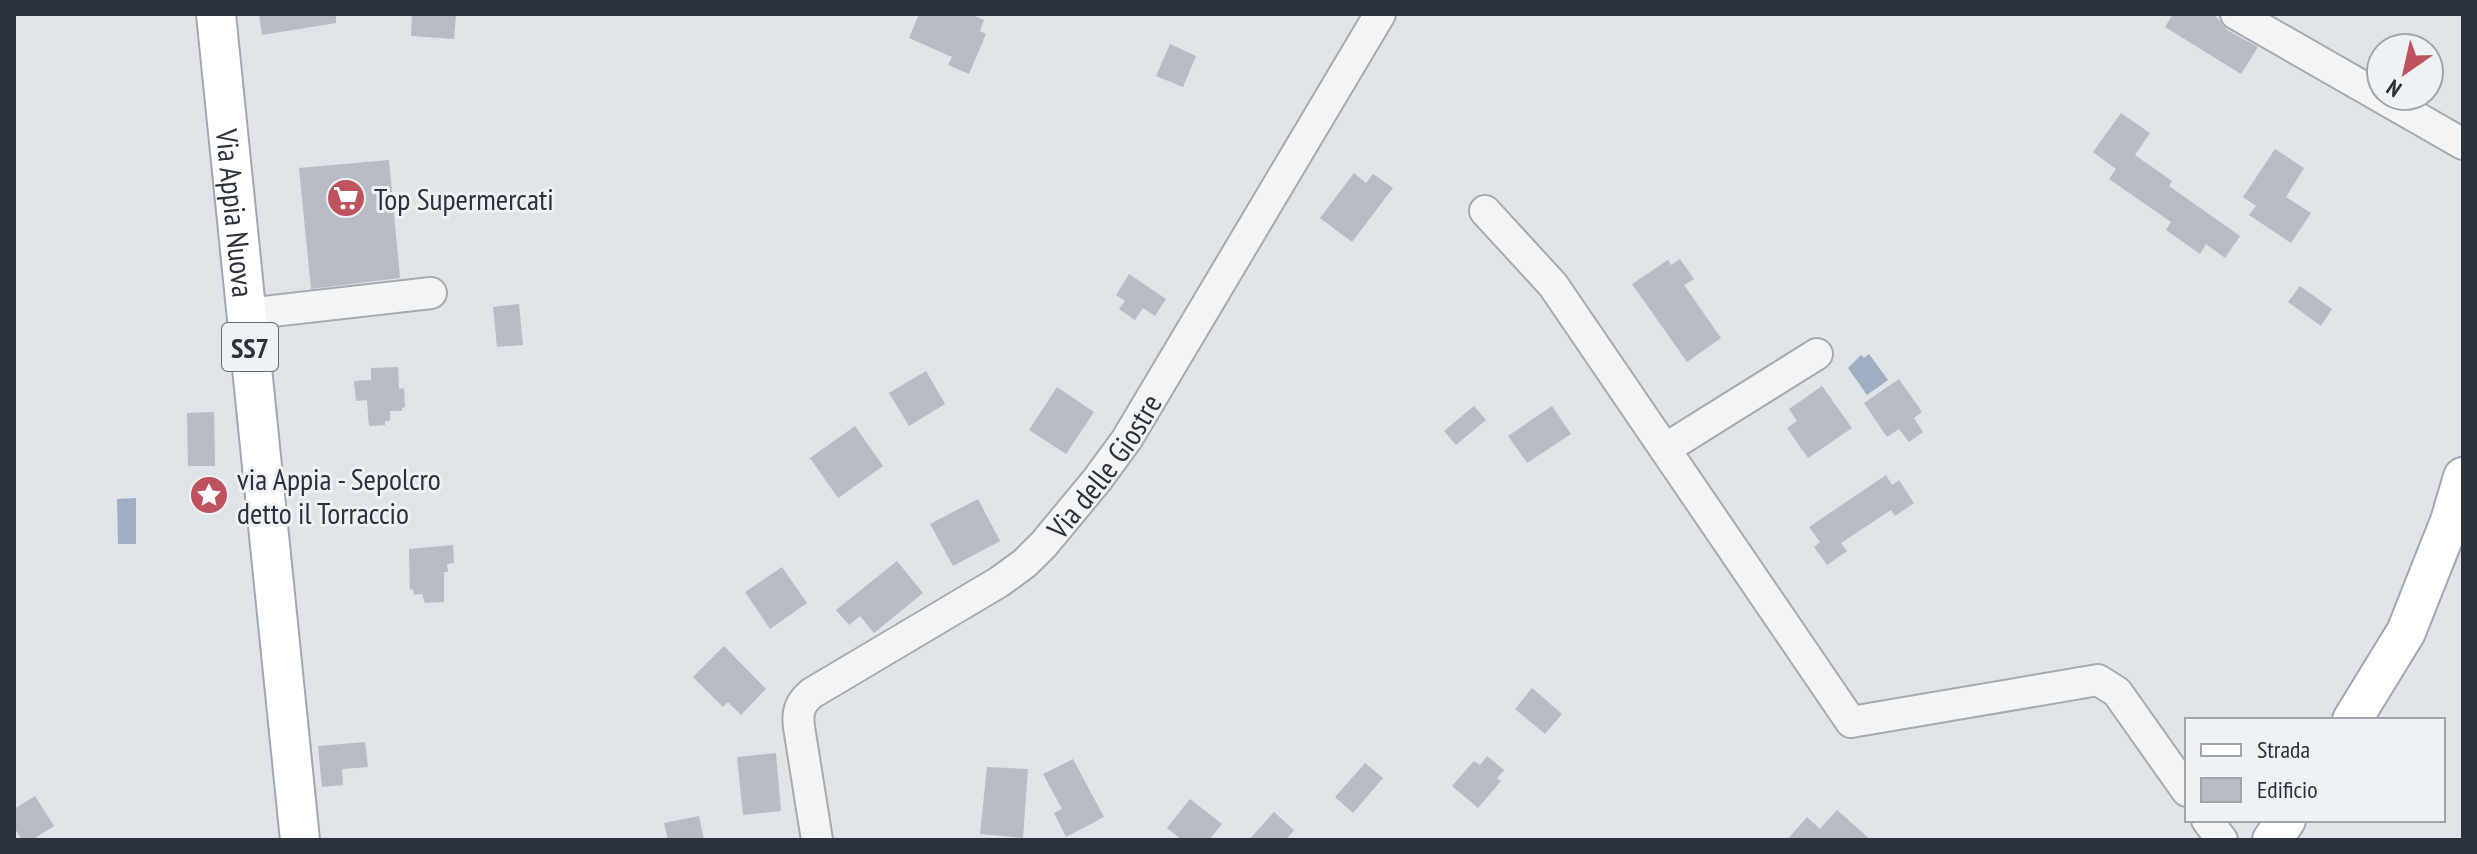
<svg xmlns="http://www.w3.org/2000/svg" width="2477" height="854" viewBox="0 0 2477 854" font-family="'PT Sans Narrow',sans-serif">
	<rect width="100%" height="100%" fill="#e0e3e7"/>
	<g fill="#9fafc3">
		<path d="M1869,354L1888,380L1867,395L1848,368L1861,355L1864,358Z"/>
		<path d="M136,498V544H118L117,499Z"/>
	</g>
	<g fill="#b8bcc4">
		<path d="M259,14H336V23L262,35Z"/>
		<path d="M412,14H456L454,39L411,36Z"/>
		<path d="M919,14H970L984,20L980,31L986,34L969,74L948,65L952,57L909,38Z"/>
		<path d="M2173,14H2214L2227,30L2258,47L2241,74L2165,27Z"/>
		<path d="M1170,44L1196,56L1183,87L1156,76Z"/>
		<path d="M2121,113L2150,133L2135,155L2172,181L2169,186L2240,236L2225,258L2206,244L2200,254L2166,230L2171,222L2109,179L2116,169L2093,152Z"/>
		<path d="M2275,149L2304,168L2286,197L2311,213L2291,243L2249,215L2256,206L2243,197Z"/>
		<path d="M389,160L400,278L311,289L299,168Z"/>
		<path d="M1354,173L1366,183L1373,174L1393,188L1352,242L1320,218Z"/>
		<path d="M1680,259L1694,279L1684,285L1721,338L1687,362L1632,284L1668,260L1671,265Z"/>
		<path d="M1129,274L1166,299L1155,316L1143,308L1135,320L1119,309L1125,301L1116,295Z"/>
		<path d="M2300,286L2332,309L2321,326L2288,302Z"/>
		<path d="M519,304L523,345L497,347L493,307Z"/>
		<path d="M398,367L399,389L404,388L405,407L402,408V411H390V421H385V425L369,426L367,400L356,401L354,381L371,380V368Z"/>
		<path d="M926,371L945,404L909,426L889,393Z"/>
		<path d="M1899,379L1922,412L1914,418L1923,432L1909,442L1899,429L1887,437L1864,403Z"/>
		<path d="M1822,386L1852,428L1808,458L1787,428L1797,421L1789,409Z"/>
		<path d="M1057,387L1094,412L1066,454L1029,430Z"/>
		<path d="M1474,406L1486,420L1456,445L1444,431Z"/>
		<path d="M1552,406L1571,434L1527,463L1508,436Z"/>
		<path d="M214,412L215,466H188L187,413Z"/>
		<path d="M855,426L883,466L838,498L810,458Z"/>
		<path d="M1886,475L1892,485L1899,480L1914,503L1895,516L1891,510L1841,543L1847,551L1827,565L1814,547L1820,542L1809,527Z"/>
		<path d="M978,499L1000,541L953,566L930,524Z"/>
		<path d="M453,545L454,563L447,564L448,572H444V602L425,603L422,594L414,595L413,589L410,590L409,549Z"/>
		<path d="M897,561L923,593L874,633L860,616L849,625L836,610Z"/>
		<path d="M782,567L807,603L770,629L745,592Z"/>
		<path d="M724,646L766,689L741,715L728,702L723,707L693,677Z"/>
		<path d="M1532,688L1562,714L1545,734L1515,709Z"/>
		<path d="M365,742L368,767L342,769L343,785L322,787L318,746Z"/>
		<path d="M776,753L781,811L743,815L737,757Z"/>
		<path d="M1487,756L1504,770L1497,778L1501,781L1478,808L1452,786L1474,761L1480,765Z"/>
		<path d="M1073,759L1104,817L1066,837L1054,813L1062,809L1043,774Z"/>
		<path d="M1365,763L1383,778L1353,813L1335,797Z"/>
		<path d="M987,767L1028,769L1023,838L980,834Z"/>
		<path d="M35,796L54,826L32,840H22L14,827V809Z"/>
		<path d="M1190,799L1222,824L1209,840H1182L1167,828Z"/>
		<path d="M1837,810L1871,840H1787L1807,817L1820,829Z"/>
		<path d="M1274,812L1294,830L1286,840H1249Z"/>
		<path d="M699,816L704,840H668L664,823Z"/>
	</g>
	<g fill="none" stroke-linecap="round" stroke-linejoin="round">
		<defs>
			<g id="minor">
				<path d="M2236,14L2463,144"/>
				<path d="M1485,211L1553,285L1851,722L2098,680L2117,692L2187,791"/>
				<path d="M247,314L431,293"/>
				<path d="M1665,449L1817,354"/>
				<path d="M2207,820L2222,840"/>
				<path id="s1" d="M817,840L799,727C797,711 800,703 812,693L999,582L1025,563L1044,544L1097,480L1127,439L1380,14"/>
			</g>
			<g id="major">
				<path id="s2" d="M216,14L300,840"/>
				<path d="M2352,720L2406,632L2450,521L2463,477"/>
				<path d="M2272,840L2286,820"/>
			</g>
		</defs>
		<use href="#minor" stroke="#a6aab1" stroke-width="34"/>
		<use href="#major" stroke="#a1a7b2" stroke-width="42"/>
		<use href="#minor" stroke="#f2f4f6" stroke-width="30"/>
		<use href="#major" stroke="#fff" stroke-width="38"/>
	</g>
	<defs>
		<symbol id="supermarket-disc" viewBox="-11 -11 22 22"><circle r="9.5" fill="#be535f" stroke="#eff2f5"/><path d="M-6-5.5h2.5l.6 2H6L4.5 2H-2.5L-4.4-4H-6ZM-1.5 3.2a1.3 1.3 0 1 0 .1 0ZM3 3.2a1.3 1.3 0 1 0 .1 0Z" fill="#fff"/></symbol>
		<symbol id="sight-disc" viewBox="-11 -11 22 22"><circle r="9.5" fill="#be535f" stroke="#eff2f5"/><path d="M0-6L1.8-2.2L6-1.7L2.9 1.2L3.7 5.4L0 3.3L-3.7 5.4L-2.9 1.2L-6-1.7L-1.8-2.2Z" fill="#fff"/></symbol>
	</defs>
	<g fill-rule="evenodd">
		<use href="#supermarket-disc" x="324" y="176" width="44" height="44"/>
		<use href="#sight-disc" x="187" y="473" width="44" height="44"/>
	</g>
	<g text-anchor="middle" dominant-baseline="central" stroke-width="6" stroke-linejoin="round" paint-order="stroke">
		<rect fill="#eff2f5" stroke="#666b74" stroke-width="2" x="222" y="323" width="56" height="48" rx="6"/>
		<g font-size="28" font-weight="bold" fill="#2b313d">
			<text x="250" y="347">SS7</text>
		</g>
		<g font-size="30" fill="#2b313d" stroke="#eff2f5" text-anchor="start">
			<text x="374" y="198">Top Supermercati</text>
			<text x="237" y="478">via Appia - Sepolcro<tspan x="237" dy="34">detto il Torraccio</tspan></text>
		</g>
		<g font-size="30" fill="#2b313d" stroke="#eff2f5">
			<text stroke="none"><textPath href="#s2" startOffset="200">Via Appia Nuova</textPath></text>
			<text stroke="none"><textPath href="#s1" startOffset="528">Via delle Giostre</textPath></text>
		</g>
	</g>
	<rect width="2477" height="854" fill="none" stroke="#2b313d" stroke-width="32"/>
	<rect x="2185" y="718" width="260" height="104" fill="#eff2f5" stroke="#a1a5ab" stroke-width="2"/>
	<rect x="2201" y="744" width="40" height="12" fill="#ffffff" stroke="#a1a5ab" stroke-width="2"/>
	<text x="2257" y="758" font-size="24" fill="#2b313d">Strada</text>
	<rect x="2201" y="778" width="40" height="24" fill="#b8bcc4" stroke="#a1a5ab" stroke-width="2"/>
	<text x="2257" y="798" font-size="24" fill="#2b313d">Edificio</text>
	<g transform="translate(2405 72) rotate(214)"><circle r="38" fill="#eff2f5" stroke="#a1a5ab" stroke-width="2"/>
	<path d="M0-6L14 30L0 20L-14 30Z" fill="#be535f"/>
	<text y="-12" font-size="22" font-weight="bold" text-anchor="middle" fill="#2b313d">N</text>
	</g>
</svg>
